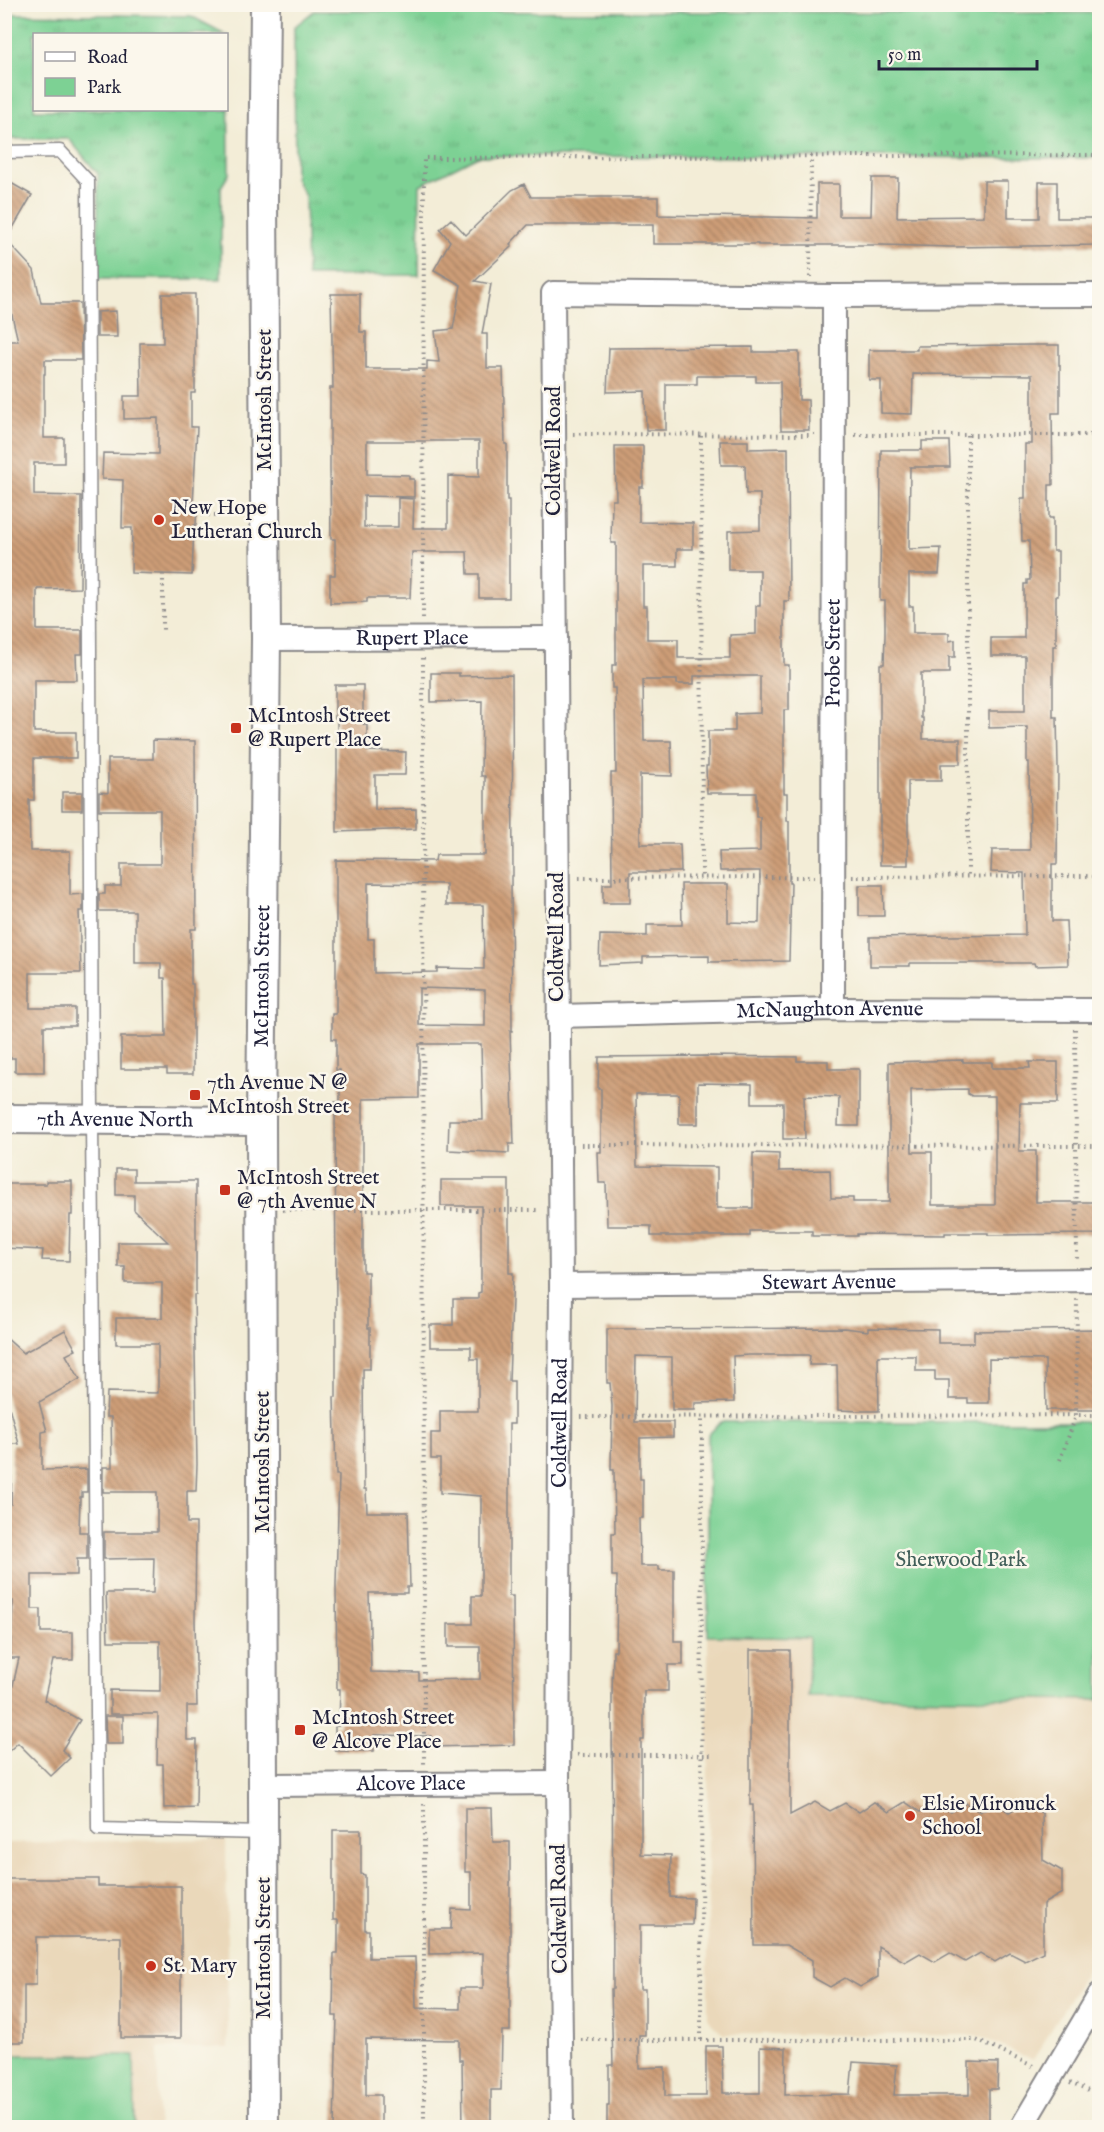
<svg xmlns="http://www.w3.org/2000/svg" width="1104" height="2132" viewBox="0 0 1104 2132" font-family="'IM FELL English',serif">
	<defs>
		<pattern id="grass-tufts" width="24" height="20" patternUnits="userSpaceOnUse" patternTransform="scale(1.5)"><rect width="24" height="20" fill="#7dd194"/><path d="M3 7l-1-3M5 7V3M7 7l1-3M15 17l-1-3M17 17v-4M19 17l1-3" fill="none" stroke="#6cb380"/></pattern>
		<pattern id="building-back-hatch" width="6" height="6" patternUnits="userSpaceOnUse" patternTransform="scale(1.5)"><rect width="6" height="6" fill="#cd9d77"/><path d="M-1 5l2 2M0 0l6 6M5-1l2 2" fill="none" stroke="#a68063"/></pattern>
	</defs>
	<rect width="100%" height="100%" fill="#fbf7ec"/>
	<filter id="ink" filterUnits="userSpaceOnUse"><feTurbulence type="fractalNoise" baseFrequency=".0167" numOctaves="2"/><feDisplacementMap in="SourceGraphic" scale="12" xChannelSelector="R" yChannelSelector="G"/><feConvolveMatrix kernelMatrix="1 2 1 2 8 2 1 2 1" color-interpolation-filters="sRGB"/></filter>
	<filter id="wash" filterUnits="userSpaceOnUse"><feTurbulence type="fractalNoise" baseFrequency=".008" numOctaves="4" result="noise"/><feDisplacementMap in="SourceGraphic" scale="24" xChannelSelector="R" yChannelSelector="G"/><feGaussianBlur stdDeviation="1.35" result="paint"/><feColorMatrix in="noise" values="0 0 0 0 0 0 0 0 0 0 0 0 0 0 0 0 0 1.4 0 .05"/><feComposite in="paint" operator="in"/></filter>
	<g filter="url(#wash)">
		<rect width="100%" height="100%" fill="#f3edd7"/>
		<g fill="#ead8ba">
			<path d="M708,1636L809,1637V1696L1099,1700V1950L1033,2060L976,2035L723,2034L708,2019Z"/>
			<path d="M226,1839L228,2048H158V2127H5L4,1843Z"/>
		</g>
		<g fill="url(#grass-tufts)" stroke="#507a68" stroke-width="1.5">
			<path d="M314,11L1099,13V158L478,156L420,185L419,275L307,276L305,196L295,178L294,27Z"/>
			<path d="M5,14L191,16L225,34H34V110H226L227,35L228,36L229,174L221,187V279H98V174L69,139H5Z"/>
		</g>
		<g fill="#7dd194" stroke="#507a68" stroke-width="1.5">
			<path d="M721,1422H1099V1700L808,1696L809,1638L708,1636V1435Z"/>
			<path d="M5,2055H134L135,2127H5Z"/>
		</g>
		<g id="blocks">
			<g fill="url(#building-back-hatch)" fill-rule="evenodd">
				<path d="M872,178H898L897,217L984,216V181H1008V218H1039V182H1057V218H1100V245L951,247L881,245H758V244H653V225H528L510,244L512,246L475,281L491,284L482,334H487V368H503L505,444H507V500H509V598H479V574H468L467,552H412L410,598H367V602L330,603V575H335V539H331L330,469V388H333L331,294H360V332H366V369H427V361L439,362L435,331L453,329L461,285L434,270L450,241L440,229L451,219L466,235L512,190L524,184L531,197H658V215L817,218V184H839V216H871ZM367,441H479V477L448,476V528H413L414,499L398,498V527H364V496L414,497V479H409V475L367,474Z"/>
				<path d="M4,179L32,195L6,240L34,270L41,303H80L81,360H45V374H44V438H64V463H34V495L81,496L80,588L37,589V630H82V654H76L77,680H34V732H76V758H34V800H29L30,851H70V895L83,894V911H79L81,973H30V1008H75V1026H44V1072H15V1058H4V356H7V341H18L4,281Z"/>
				<path d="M162,294H195V393H191V427H197L193,505H197L196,525H194L192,575L131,573L132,528H122L123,480L102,479L103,453L158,454V418L124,419V396H141L140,343H163Z"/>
				<path d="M116,311L117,337H97V312Z"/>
				<path d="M1032,345H1059V365H1060V413H1052L1053,485H1049V518H1053V551H1058V596H1056V646H1053V717H1057L1058,767L1057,864H1052V921H1066L1068,965L1035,966L1034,963H910V966H870V937L1025,935L1024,873L991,872L992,850H1030L1029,762H1027V727L989,728V711H1025V656H991V638H1024V584H1027V580H1030L1029,541H1022L1021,498H1025V444H1032V375L913,374L912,414L881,413V380H869V350H917V346Z"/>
				<path d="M753,347V352H799V400H808L809,430H781L780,382H756V376H697V384H666V430H646L645,391L607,392L609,348Z"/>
				<path d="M720,441H748V449L788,448L789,601H784V665H789V710H784V793H787V821H789V883H791L789,961L709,962V956L643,957V963L599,965L600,935L647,936V925H682L681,884H728V922L759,923L760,871H720L719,852L760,851V817H756V793H707L706,766H708V731H735V714L760,713V676H694V684H677V680H643L644,741H671L672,776L640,775V844H680L681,872H630V903H603V884H612L611,773H616L615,688H612V665H616V543H611L612,500H616L615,446H643V487H639V522L693,523V549H677V566H643V606H647V639H678V658H730V635L756,634V606H760V570H728V531L760,530V494H746L745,465H721Z"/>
				<path d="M922,441H949L950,467H910L909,549L941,548L939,574H909V606H913V633H949V641L955,640V657H949V673H921V718H923V739H960V764H941V781H908V865H880V664H884L885,636V601H880L881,450H922Z"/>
				<path d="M431,673H459V676L512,675L513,876H511L512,1031H510L514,1144H509V1153L448,1150L449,1120H483L481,1044H419V1098L363,1099V1272H368V1328H370V1369H363L364,1489H366L367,1512H408L410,1587H407V1593H369L371,1672L419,1673V1680L480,1679V1647H448V1624H472V1596H481V1496L440,1493V1459H431V1433H440V1411H478V1359H471V1347H430V1325H453V1299H478V1293L481,1292V1206H441V1180H509V1273H513L509,1381H514V1424H509V1596H513L514,1745L431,1747V1736L374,1735V1751H335V1726H339L340,1689H337L336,1584L339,1475H336L334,1397H336V1312L335,1102H340V1070H336V1039H332V1014H336V860L435,861L436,855H485V776H481L482,701L431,702ZM368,883L446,884V905H483L484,969L437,968V972L374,973V939H368ZM419,988L485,990V1026L419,1025Z"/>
				<path d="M335,685H363V724H367V751L406,752L405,775H375V810L416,809V829L337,832V718H335Z"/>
				<path d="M153,740L195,741L196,929H191V984H193V1074H167V1069H121V1037H166L165,978H161V963H135V911H99V894H105V886H121V864H160V810H99V792L108,793V759H153Z"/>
				<rect x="62" y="792" width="20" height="18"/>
				<path d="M859,885H883L884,916H859Z"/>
				<path d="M706,1056L797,1057V1061H828V1069H859V1126H838L839,1097L804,1096L805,1139H783V1103H752V1084L698,1083V1124H679V1094H636L637,1166L717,1167V1208H753V1153L779,1154V1171L830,1170L831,1198H853V1202H889V1062L963,1060V1062H992V1068H1030L1029,1062H1058V1103H1020L1019,1151H1036V1202H1100V1234L988,1235V1233H945V1235L857,1234V1236H812V1231H750V1236H651V1226H607L606,1183H599L598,1152H601V1089H598L599,1057ZM968,1089V1094L972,1096H995V1205H932V1152H912L911,1090Z"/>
				<path d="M116,1169H134V1181H196V1295H194L197,1464L196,1491H187V1523H196L195,1621L197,1706H187V1740H197L196,1807L164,1808L163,1764H157L158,1714H110V1690L160,1691V1641H108L106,1593H153L154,1558L104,1559V1532H157V1492H103V1467H112L111,1417H106L107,1392L158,1393V1344H116V1318H162V1283H125V1267H118V1242H168L134,1210V1195H116Z"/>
				<path d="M46,1181H72V1215H70L69,1261L42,1260L43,1250L4,1248V1184H46Z"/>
				<path d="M844,1328L868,1331V1328L938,1329V1343H974V1331L1100,1329V1410H1046L1045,1360L989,1359V1403H968V1399H949V1380H935V1371H916V1356H878L879,1411H860L838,1410L837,1365H809L810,1356L808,1355H749L733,1356L734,1402L695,1403V1410H672V1357L636,1356L635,1422H673V1437L640,1438V1479H643V1518H639L640,1566H659V1570H674V1641H683V1665H668V1691H644V1740H641V1854L671,1855L670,1897L693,1898L692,1925H640V1989H645V2035H639V2068L665,2067V2096H706V2046H722L723,2093H760V2047L786,2048L785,2095L850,2094L853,2062L897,2065L894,2095H969V2062L998,2063L997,2089H989V2127H889V2124H840V2127H607V2105H609V2065H613L611,1989H613L612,1697L613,1651H616L617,1576H612V1533H615L614,1470H611L612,1406L610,1383H607V1329Z"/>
				<path d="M65,1330L76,1350L66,1355L80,1379L39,1402L47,1431L42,1432V1470L87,1469V1492H82V1497H80L79,1532H87V1559H77V1575H32V1609H41V1632H73V1660H53L44,1700L80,1720L62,1750L70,1758L51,1776L18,1743L4,1755V1726L19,1658H10L13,1601H4V1504H11L12,1444H19L4,1388V1336L23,1353Z"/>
				<path d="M750,1650H790V1815L815,1802L830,1811L845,1803L859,1812L874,1802L889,1812L905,1802L920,1812L935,1803L951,1812L965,1803L980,1812L995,1803L1009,1812L1025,1803L1042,1813L1043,1860L1062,1871V1893L1043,1904V1952L1025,1961L1010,1953L995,1962L980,1953L965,1962L950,1953L935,1962L920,1953L905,1962L878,1946V1977L860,1987L845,1978L830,1987L812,1977V1960L786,1945H754L753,1805H750Z"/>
				<path d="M105,1716H123V1744H106Z"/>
				<path d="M465,1808H492L493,1842H510V2031H502L501,2090H491V2127H463L462,2060H459V2040L366,2039V2095H381V2125H364V2127H334L337,2016H333L334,1953H338V1920H333V1830H361V1874L365,1875V1930H369V1958L415,1957L416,2008L460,2009V1988H483V1953L429,1954V1929H451L452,1909L471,1910V1872H465Z"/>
				<path d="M4,1879H98V1886H181V2038H121V1937H36V1985H24V2042H4Z"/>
			</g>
		</g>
	</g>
	<g filter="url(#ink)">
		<use href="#blocks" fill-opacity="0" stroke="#8a8889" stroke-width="1.5"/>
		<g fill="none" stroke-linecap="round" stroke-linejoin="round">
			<defs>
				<path id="service" d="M4,152L60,151L88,181L92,1121L98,1829L264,1833"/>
				<g id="minor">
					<path id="s1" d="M266,639L556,638"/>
					<path id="s2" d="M833,1009L834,296"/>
					<path id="s3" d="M558,1016L833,1009L1100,1010"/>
					<path id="s4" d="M561,1285L1100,1280"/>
					<path id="s5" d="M264,1785L558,1783"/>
					<path id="s6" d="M562,2128L558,1783L561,1285L553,293L834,296L1100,295"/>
					<path d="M1021,2128L1100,1994"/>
				</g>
				<g id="tertiary">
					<path id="s7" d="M4,1119L261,1121"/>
					<path id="s8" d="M264,2128L261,1121L266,639L263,199L265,4"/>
				</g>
			</defs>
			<use href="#service" stroke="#8a8889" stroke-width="15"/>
			<use href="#minor" stroke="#8a8889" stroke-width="26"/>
			<use href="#tertiary" stroke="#8a8889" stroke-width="32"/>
			<g stroke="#8a8889" stroke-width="4" stroke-dasharray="1.5 4.5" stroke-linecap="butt">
				<path d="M810,277L811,156"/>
				<path d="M573,434L814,435"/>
				<path d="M855,435H1100"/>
				<path d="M968,435V876"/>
				<path d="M701,436L702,878"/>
				<path d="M196,515H241"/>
				<path d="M163,574V634"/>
				<path d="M423,618L424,158L1100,155"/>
				<path d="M423,658L424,1764"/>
				<path d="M852,877L1100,876"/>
				<path d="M579,878L814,877"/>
				<path d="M1075,1029L1077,1261"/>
				<path d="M581,1145L1100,1146"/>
				<path d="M283,1210H540"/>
				<path d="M581,1417L1100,1415"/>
				<path d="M1060,1460L1076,1416L1077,1299"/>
				<path d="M577,1755H715"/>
				<path d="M424,1804V2128"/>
				<path d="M581,2040H976L1033,2066"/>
				<path d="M701,2040L702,1416"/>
				<path d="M1070,2083L1100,2096"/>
			</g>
			<use href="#service" stroke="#fff" stroke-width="12"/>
			<use href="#minor" stroke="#fff" stroke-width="22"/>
			<use href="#tertiary" stroke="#fff" stroke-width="28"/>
		</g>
	</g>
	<g fill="#c8321e" stroke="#fbf7ec" stroke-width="2">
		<circle cx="159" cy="520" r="6"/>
		<rect x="230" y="722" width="12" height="12" rx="3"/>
		<rect x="189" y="1089" width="12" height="12" rx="3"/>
		<rect x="219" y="1184" width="12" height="12" rx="3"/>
		<rect x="294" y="1724" width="12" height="12" rx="3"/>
		<circle cx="910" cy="1816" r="6"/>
		<circle cx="151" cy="1966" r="6"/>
	</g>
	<g text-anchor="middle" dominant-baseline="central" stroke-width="5" stroke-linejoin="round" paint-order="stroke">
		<g font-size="21" fill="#22223b" stroke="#fbf7ec">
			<text transform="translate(265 400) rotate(-90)">McIntosh Street</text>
			<text transform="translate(554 451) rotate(-90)">Coldwell Road</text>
			<text stroke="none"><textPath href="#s1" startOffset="146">Rupert Place</textPath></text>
			<text stroke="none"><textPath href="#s2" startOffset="356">Probe Street</textPath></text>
			<text transform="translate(557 937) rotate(-90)">Coldwell Road</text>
			<text stroke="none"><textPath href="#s8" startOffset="1152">McIntosh Street</textPath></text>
			<text stroke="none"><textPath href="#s3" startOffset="272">McNaughton Avenue</textPath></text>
			<text stroke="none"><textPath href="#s7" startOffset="111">7th Avenue North</textPath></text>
			<text stroke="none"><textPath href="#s4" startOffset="268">Stewart Avenue</textPath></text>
			<text stroke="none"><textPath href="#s6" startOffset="705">Coldwell Road</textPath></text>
			<text transform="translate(263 1462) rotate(-90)">McIntosh Street</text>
			<text stroke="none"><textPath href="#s5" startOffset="147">Alcove Place</textPath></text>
			<text transform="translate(560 1909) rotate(-91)">Coldwell Road</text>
			<text transform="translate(264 1948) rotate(-90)">McIntosh Street</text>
		</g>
		<g font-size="21" fill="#22223b" stroke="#fbf7ec" text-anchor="start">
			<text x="171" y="508">New Hope<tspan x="171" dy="24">Lutheran Church</tspan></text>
			<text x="248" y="716">McIntosh Street<tspan x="248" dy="24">@ Rupert Place</tspan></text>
			<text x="207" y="1083">7th Avenue N @<tspan x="207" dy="24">McIntosh Street</tspan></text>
			<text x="237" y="1178">McIntosh Street<tspan x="237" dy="24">@ 7th Avenue N</tspan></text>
			<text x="312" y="1718">McIntosh Street<tspan x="312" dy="24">@ Alcove Place</tspan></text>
			<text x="922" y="1804">Elsie Mironuck<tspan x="922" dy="24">School</tspan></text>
			<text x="163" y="1966">St. Mary</text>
		</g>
		<g font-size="21" fill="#425f5a" stroke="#fbf7ec">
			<text x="961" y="1560">Sherwood Park</text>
		</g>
	</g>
	<rect width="1104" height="2132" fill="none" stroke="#fbf7ec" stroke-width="24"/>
	<rect x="33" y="33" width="195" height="78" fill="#fbf7ec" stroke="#a4a2a5" stroke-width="1.5"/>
	<rect x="45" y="52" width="30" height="9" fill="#ffffff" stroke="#a4a2a5" stroke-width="1.5"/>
	<text x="87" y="63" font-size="18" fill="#22223b">Road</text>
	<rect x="45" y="78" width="30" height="18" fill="#7dd194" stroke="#a4a2a5" stroke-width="1.5"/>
	<text x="87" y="93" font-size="18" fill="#22223b">Park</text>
	<path d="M879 60v9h158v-9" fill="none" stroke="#22223b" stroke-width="3"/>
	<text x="888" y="60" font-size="18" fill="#22223b" stroke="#fbf7ec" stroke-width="4.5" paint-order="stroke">50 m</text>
</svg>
